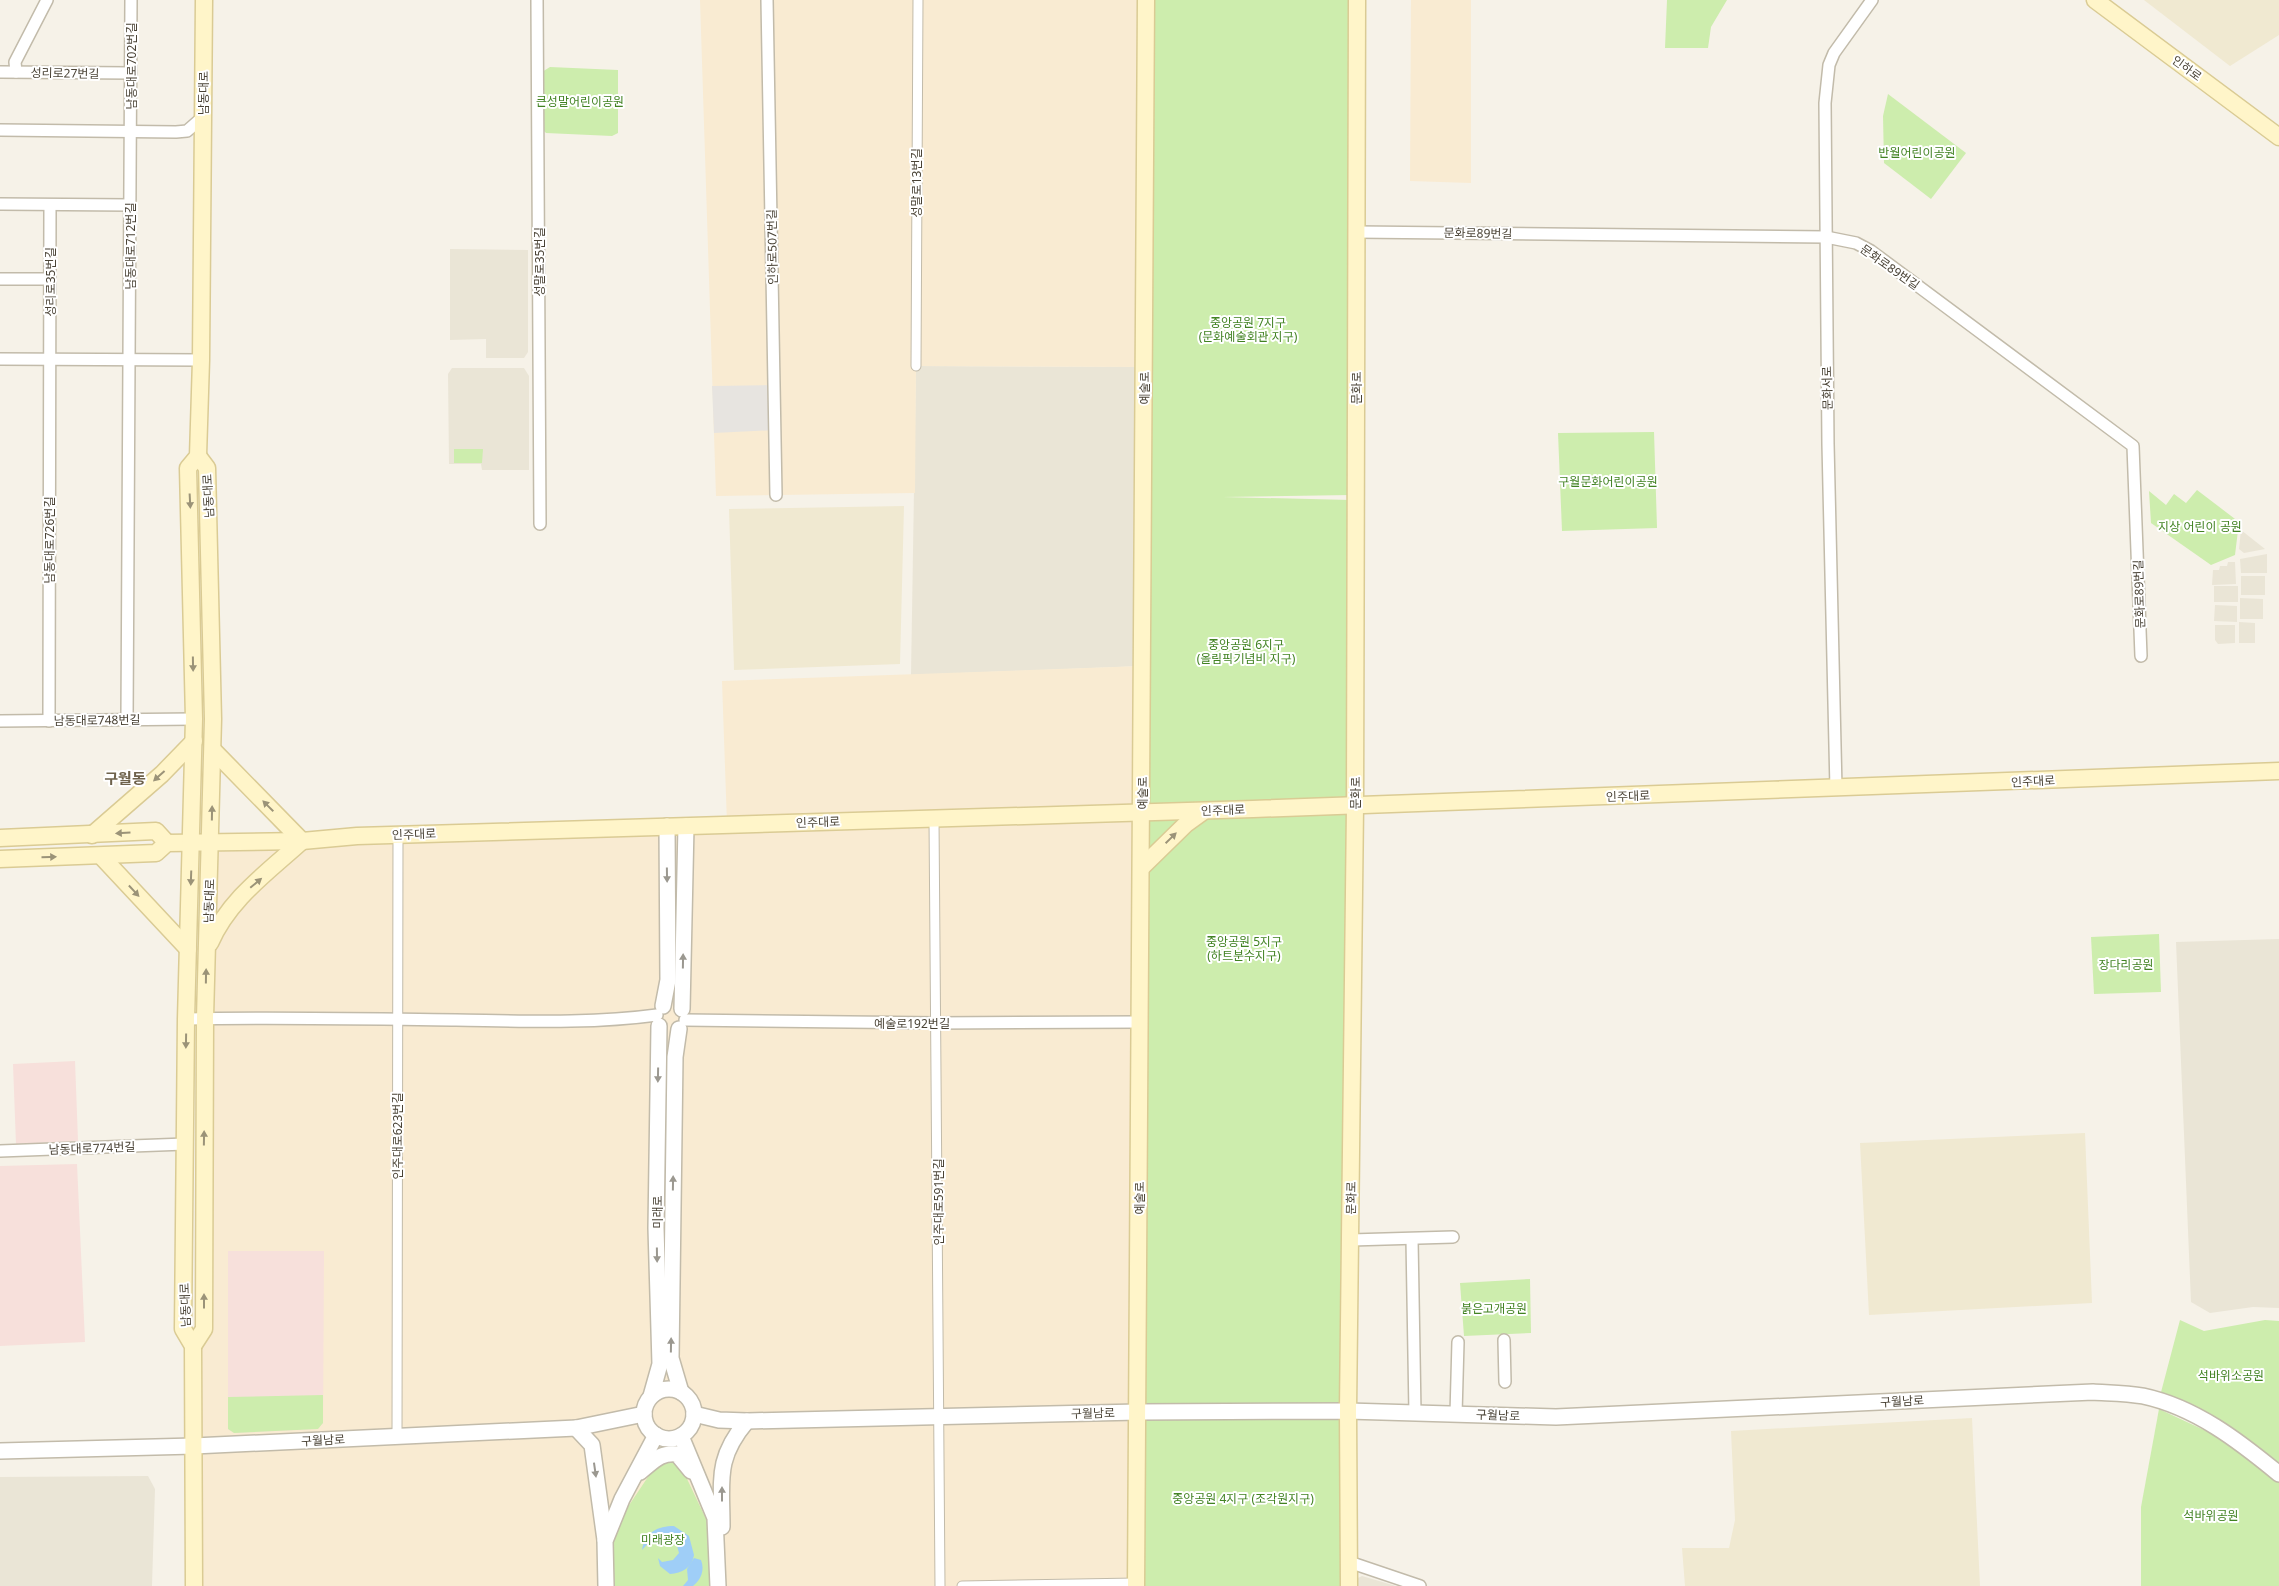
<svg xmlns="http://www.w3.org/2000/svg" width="2279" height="1586" viewBox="0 0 2279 1586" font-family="'Noto Sans','Noto Sans KR',sans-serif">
	<rect width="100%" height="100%" fill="#f6f2e8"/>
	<g fill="#eae5d6">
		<path d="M450,249L528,250V352L524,358H486V339L450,340Z"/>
		<path d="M916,366L1144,367L1142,666L911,675Z"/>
		<path d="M452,368H524L529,376V470H482L481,464H449L448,374Z"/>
		<path d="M2241,530L2265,549L2244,553L2239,549Z"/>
		<path d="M2267,554V573H2241L2240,559Z"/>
		<path d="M2228,562H2235L2236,584L2212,585L2213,570H2219L2220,566H2227Z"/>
		<rect x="2241" y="576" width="24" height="19"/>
		<rect x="2214" y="586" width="24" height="16"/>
		<path d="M2240,598L2263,599V619H2240Z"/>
		<path d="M2215,605L2237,606V622L2214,621Z"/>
		<path d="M2239,622L2255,623V643H2239Z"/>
		<path d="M2215,625H2235V643L2218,644L2215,640Z"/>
		<path d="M2279,939V1308L2253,1307L2210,1313L2191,1302L2176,942Z"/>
		<path d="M148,1476L155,1489L152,1586H0V1477Z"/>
		<path d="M1362,1576L1396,1586H1356V1579Z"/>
	</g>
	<g fill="#f9ebd2">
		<path d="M700,0H1146L1144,367L916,366L915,493L716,496Z"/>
		<path d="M1411,0H1471V183L1410,181Z"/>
		<path d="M1142,666L1137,1586H197L211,841L727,824L722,681Z"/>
	</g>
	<g fill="#f0e9d1">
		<path d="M2144,0H2279V35L2230,66Z"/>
		<path d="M904,506L900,664L734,670L729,509Z"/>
		<path d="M2085,1133L2092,1303L1869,1315L1860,1143Z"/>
		<path d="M1972,1418L1980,1586H1685L1682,1548H1729L1735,1520L1731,1431Z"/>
	</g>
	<g fill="#f7e0db">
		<path d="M75,1061L78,1141L16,1144L13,1064Z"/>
		<path d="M77,1164L85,1342L0,1346V1166Z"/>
		<path d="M228,1251H324L323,1423L318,1429L234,1433L228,1429Z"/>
	</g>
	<g fill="#cdedad">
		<path d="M1146,0H1353L1351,495L1223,497L1351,500L1350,811L1342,1405L1333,1411L1348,1430L1349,1586H1137Z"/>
		<path d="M1667,0H1727L1711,27L1708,48H1665Z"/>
		<path d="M550,67L618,70V133L612,136L546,133L541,128L542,72Z"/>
		<path d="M1888,94L1966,153L1931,199L1884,163L1883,116Z"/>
		<path d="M1654,432L1657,528L1562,531L1558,433Z"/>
		<path d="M454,449H483L482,463H454Z"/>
		<path d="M2197,490L2239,522L2235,555L2211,565L2151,523L2149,491L2166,505L2174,494L2186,503Z"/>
		<path d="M2159,934L2161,992L2094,994L2091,937Z"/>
		<path d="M1530,1279L1531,1333L1464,1336L1460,1283Z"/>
		<path d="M2180,1320L2204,1331L2265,1320L2279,1321V1465C2240,1433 2209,1412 2160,1396Z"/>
		<path d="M323,1395V1423L318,1429L234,1433L228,1429V1397Z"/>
		<path d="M2159,1409L2232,1443L2279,1482V1586H2141V1507Z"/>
		<path d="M668,1459L679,1462L717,1542L718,1586H606L605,1541L658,1462Z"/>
	</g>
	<path fill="#e7e4e0" d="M774,385L775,430L714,433L712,386Z"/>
	<g fill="#9fcef7">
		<path d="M674,1526L689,1536L694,1555C692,1568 682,1573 670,1574L660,1566L658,1558L662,1562L673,1560L679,1553L676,1542L667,1537L653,1538L642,1550C645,1532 658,1526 674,1526Z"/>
		<path d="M694,1558L701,1560C705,1570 701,1580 693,1586H683L688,1580L687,1569Z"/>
	</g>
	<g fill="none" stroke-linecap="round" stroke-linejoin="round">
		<defs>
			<g id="pedestrian">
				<path d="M916,366L918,0"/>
				<path d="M934,819L940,1586"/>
				<path d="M397,1437L398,835"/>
				<path d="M962,1586L1136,1583"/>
			</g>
			<g id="minor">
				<path d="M537,0L540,524"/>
				<path d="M767,0L776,495"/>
				<path d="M0,72L131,73"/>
				<path d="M16,72L15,62L47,0"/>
				<path d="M0,130L176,132L187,131L203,117"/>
				<path d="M0,204L130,205"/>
				<path d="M1356,232L1826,237L1856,243L1871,251L2133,446L2141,656"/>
				<path d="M0,279H50"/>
				<path d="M0,359L201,360"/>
				<path d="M127,720L131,0"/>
				<path d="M0,721L194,719"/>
				<path d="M49,721L50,205"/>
				<path d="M1836,789L1828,444L1825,103L1829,65L1834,53L1872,0"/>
				<path d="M186,1019C276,1017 366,1019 456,1020C523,1021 590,1024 657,1015"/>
				<path d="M685,1020L936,1023L1140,1022"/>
				<path d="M0,1151L185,1144"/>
				<path d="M1412,1239L1415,1413"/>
				<path d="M1351,1240L1453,1237"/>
				<path d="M1504,1340L1505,1382"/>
				<path d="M1456,1414L1458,1342"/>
				<path d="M1349,1562L1420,1586"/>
			</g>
			<g id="tertiary">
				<path d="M663,1006L668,980L667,826"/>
				<path d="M682,1009L686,826"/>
				<path d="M679,1029L675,1057L671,1358L681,1392"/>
				<circle cx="669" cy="1414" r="25"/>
				<path d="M651,1396L660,1364L656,1228L659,1026"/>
				<path d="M694,1414L719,1420L747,1421L1138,1412L1348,1411L1556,1417L2093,1392C2109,1393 2127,1393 2143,1396C2195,1407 2239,1441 2279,1474"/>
				<path d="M576,1428L592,1445L605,1540"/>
				<path d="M681,1436L715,1518L718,1586"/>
				<path d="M0,1451L194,1446L576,1428L644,1414"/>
				<path d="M640,1472C653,1462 660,1452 677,1454L691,1471"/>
				<path d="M722,1527C722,1480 715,1459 747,1421"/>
				<path d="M606,1586L605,1541L622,1499L656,1435"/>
			</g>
			<g id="secondary">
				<path d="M2095,0L2279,137"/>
				<path d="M92,835L162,774L194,741"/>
				<path d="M0,838L156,831L167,843"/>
				<path d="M101,856L188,949"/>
				<path d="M0,859L156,853L167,843L302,841L357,836L1253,809L2279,771"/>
				<path d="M1141,868L1186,824L1204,811"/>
				<path d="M210,943C229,899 268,872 302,841L213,750"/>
				<path d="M193,1346L204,1329L205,1018L213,719L207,468L198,456"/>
				<path d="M194,1586L193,1346L183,1329L186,1019L194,719L188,468L198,456L201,360L204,0"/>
				<path d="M1136,1586L1146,0"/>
				<path d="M1349,1586L1348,1411L1355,806L1357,0"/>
			</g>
		</defs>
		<use href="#pedestrian" stroke="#c2bbaa" stroke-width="11"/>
		<use href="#minor" stroke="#c2bbaa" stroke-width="14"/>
		<use href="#tertiary" stroke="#c2bbaa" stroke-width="18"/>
		<use href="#secondary" stroke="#dacb94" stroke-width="19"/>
		<use href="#pedestrian" stroke="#fff" stroke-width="9"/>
		<use href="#minor" stroke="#fff" stroke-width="11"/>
		<use href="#tertiary" stroke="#fff" stroke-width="15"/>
		<use href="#secondary" stroke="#fff5c9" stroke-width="16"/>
	</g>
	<defs><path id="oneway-solid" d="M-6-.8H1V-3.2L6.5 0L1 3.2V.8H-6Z" transform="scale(1.25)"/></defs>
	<g fill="#9b9378">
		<use href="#oneway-solid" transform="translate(190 501) rotate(87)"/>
		<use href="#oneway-solid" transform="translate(193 664) rotate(89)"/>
		<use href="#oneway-solid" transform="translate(159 776) rotate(138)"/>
		<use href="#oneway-solid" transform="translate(268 806) rotate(-135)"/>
		<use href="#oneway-solid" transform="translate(212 813) rotate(-89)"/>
		<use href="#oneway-solid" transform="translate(123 833) rotate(177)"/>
		<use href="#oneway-solid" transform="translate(1171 838) rotate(-44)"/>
		<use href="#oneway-solid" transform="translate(49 857) rotate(-2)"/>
		<use href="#oneway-solid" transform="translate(191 878) rotate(92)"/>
		<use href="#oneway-solid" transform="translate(256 883) rotate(-40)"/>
		<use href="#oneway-solid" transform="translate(134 891) rotate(47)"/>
		<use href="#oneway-solid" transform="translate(206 976) rotate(-89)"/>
		<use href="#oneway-solid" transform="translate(186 1041) rotate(91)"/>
		<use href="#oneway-solid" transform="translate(204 1138) rotate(-89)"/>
		<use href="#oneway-solid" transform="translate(204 1301) rotate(-90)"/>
	</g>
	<g fill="#9b9890">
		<use href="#oneway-solid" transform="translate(667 875) rotate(89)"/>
		<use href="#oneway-solid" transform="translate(683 961) rotate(-89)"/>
		<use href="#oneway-solid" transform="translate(658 1075) rotate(91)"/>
		<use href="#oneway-solid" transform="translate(673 1183) rotate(-89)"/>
		<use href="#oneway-solid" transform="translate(657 1255) rotate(89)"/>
		<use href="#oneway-solid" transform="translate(671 1345) rotate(-89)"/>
		<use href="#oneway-solid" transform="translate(595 1470) rotate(82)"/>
		<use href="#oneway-solid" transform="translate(722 1494) rotate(-90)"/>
	</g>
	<g text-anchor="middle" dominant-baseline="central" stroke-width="4" stroke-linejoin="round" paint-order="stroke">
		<g font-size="12" fill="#4a4336" stroke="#fff">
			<text transform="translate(131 66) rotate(-90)">남동대로702번길</text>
			<text transform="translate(2187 68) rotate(36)">인하로</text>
			<text transform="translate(65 73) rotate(1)">성리로27번길</text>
			<text transform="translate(203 93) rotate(-90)">남동대로</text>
			<text transform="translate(916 183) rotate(-90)">성말로13번길</text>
			<text transform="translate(1478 233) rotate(1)">문화로89번길</text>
			<text transform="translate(130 246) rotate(-90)">남동대로712번길</text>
			<text transform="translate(772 247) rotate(-91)">인하로507번길</text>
			<text transform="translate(539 262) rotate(-90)">성말로35번길</text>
			<text transform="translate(1890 267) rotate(35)">문화로89번길</text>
			<text transform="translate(50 282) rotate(-90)">성리로35번길</text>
			<text transform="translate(1144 388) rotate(-90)">예술로</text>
			<text transform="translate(1356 388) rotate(-90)">문화로</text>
			<text transform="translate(1827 388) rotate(-91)">문화서로</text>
			<text transform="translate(208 496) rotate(-93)">남동대로</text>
			<text transform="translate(49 540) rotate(-90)">남동대로726번길</text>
			<text transform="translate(2139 594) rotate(-92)">문화로89번길</text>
			<text transform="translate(97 720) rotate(-1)">남동대로748번길</text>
			<text transform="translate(2033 781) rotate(-3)">인주대로</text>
			<text transform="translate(1142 793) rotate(-90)">예술로</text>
			<text transform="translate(1355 793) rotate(-90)">문화로</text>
			<text transform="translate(1628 796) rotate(-2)">인주대로</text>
			<text transform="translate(1223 810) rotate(-2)">인주대로</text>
			<text transform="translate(818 822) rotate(-2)">인주대로</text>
			<text transform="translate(414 834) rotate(-2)">인주대로</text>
			<text transform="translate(209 901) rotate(-88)">남동대로</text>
			<text x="912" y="1023">예술로192번길</text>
			<text transform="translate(397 1136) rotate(-90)">인주대로623번길</text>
			<text transform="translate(92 1148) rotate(-2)">남동대로774번길</text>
			<text transform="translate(1139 1198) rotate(-90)">예술로</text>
			<text transform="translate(1351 1198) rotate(-89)">문화로</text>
			<text transform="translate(938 1202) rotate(-90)">인주대로591번길</text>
			<text transform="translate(657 1212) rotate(-90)">미래로</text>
			<text transform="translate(185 1305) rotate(-92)">남동대로</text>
			<text transform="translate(1902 1401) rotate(-3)">구월남로</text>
			<text transform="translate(1093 1413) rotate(-1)">구월남로</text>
			<text transform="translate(1498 1415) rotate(2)">구월남로</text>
			<text transform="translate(323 1440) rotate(-3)">구월남로</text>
		</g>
		<g font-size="12" fill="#418222" stroke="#fff">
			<text x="580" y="101">큰성말어린이공원</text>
			<text x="1917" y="152">반월어린이공원</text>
			<text x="1248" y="322">중앙공원 7지구<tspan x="1248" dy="14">(문화예술회관 지구)</tspan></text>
			<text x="1608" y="481">구월문화어린이공원</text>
			<text x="2200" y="526">지상 어린이 공원</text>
			<text x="1246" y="644">중앙공원 6지구<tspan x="1246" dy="14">(올림픽기념비 지구)</tspan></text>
			<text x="1244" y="941">중앙공원 5지구<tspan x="1244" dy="14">(하트분수지구)</tspan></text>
			<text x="2126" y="964">장다리공원</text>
			<text x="1494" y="1308">붉은고개공원</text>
			<text x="2231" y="1375">석바위소공원</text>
			<text x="1243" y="1498">중앙공원 4지구 (조각원지구)</text>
			<text x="2211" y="1515">석바위공원</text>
			<text x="663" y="1539">미래광장</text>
		</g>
		<g font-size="15" font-weight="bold" fill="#6e624c" stroke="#fff">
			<text x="125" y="778">구월동</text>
		</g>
	</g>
</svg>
